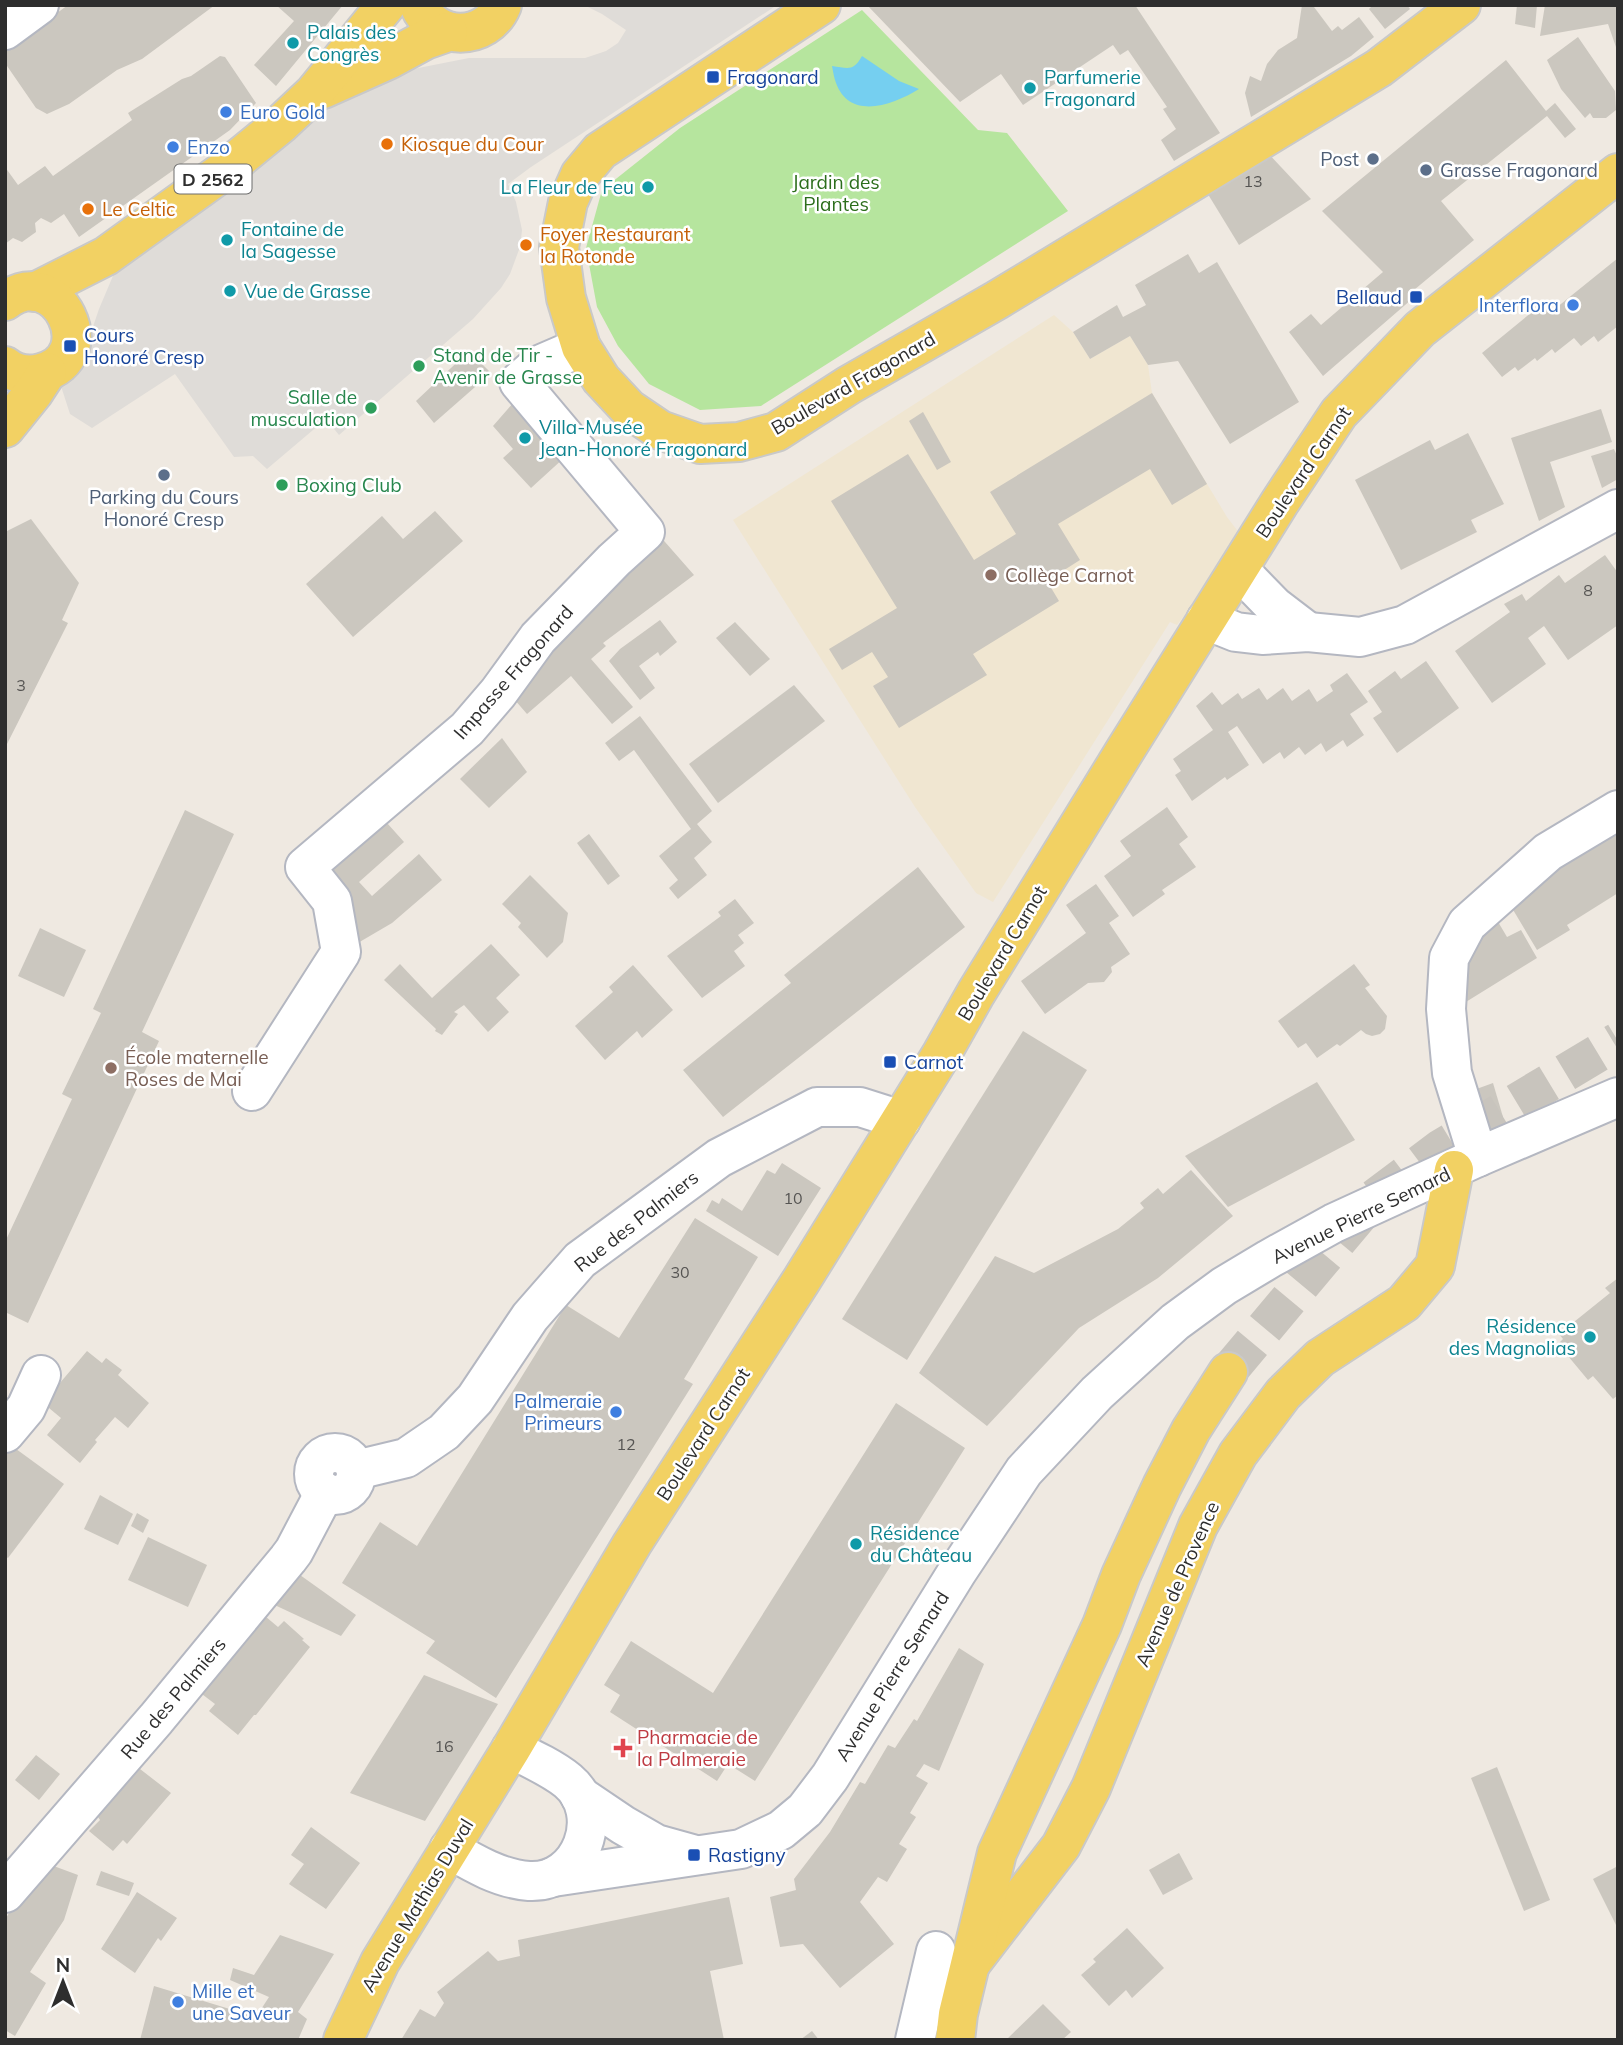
<svg xmlns="http://www.w3.org/2000/svg" width="1623" height="2045" viewBox="0 0 1623 2045" font-family="Mulish,sans-serif">
	<rect width="100%" height="100%" fill="#efe9e1"/>
	<path fill="#f0e6d1" d="M1054,315L1073,332L1090,359L1130,336L1148,365L1152,393L1227,517L1243,538L1177,625L1170,622L993,902L976,893L915,807L733,520Z"/>
	<path fill="#b6e59e" d="M862,10L978,130L1007,133L1068,211L761,406L700,410L649,384L618,346L597,307L586,248L602,190L680,128Z"/>
	<path fill="#dfdcd8" d="M584,5H777L531,167L508,184L516,202L522,230L520,247L510,274L501,288L473,319L339,435L326,419L267,469L253,456L234,457L175,374L92,428L70,414L59,380L85,350L99,309L118,264L230,192L288,137L323,109L393,73L469,58H585L606,51L618,43L626,30L602,14Z"/>
	<path fill="#75cff0" d="M862,56L899,81L919,89C893,105 850,121 836,83C834,78 833,71 832,66C848,68 853,72 862,56Z"/>
	<g fill="#cbc7bf">
		<path d="M68,5H215L142,59L117,70L69,104L47,114L36,108L5,63V51Z"/>
		<path d="M276,5H343L276,86L254,65L294,21Z"/>
		<path d="M867,5H1135L1220,133L1174,161L1161,140L1176,129L1163,109L1167,107L1128,50L1120,55L1113,45L1023,105L1001,74L960,102Z"/>
		<path d="M1302,5H1316L1314,7L1332,31L1338,26L1342,30L1359,17L1374,37L1351,56L1251,117L1245,93L1250,76L1261,81L1267,64L1278,50L1297,38Z"/>
		<path d="M1373,5H1407L1410,9L1385,29L1369,9Z"/>
		<path d="M1517,5H1537L1535,28L1515,24Z"/>
		<path d="M1545,5H1618V53L1608,24L1540,36Z"/>
		<path d="M1578,37L1615,91L1616,110L1606,118H1593L1590,113L1585,118L1561,89L1547,60Z"/>
		<path d="M220,56L225,57L256,103L230,130L79,237L64,214L51,223L41,218L35,223L36,232L22,242L13,238L5,244V167L18,185L45,166L53,176L132,120L128,113L182,79L191,76Z"/>
		<path d="M1506,60L1546,111L1555,103L1576,129L1565,138L1547,116L1441,201L1474,240L1408,295L1412,299L1323,376L1289,332L1311,314L1321,325L1383,272L1322,211Z"/>
		<path d="M1267,152L1311,199L1239,245L1206,191Z"/>
		<path d="M1188,254L1199,273L1217,262L1299,402L1230,444L1178,361L1148,365L1130,336L1090,359L1073,332L1117,305L1123,317L1146,305L1135,285Z"/>
		<path d="M1618,258V326L1598,342L1594,336L1581,346L1574,338L1555,353L1552,349L1537,361L1535,358L1518,371L1515,367L1502,377L1482,353L1543,303L1551,312Z"/>
		<path d="M469,351L491,373L434,423L416,401Z"/>
		<path d="M1152,393L1207,484L1172,505L1150,469L1058,524L1080,560L1047,581L1059,601L973,654L987,675L899,728L873,686L888,677L872,652L842,670L829,649L897,608L831,501L908,454L974,560L1016,534L990,492Z"/>
		<path d="M514,402L565,457L531,488L503,458L513,449L493,426Z"/>
		<path d="M1601,409L1612,442L1550,462L1565,507L1539,521L1511,438Z"/>
		<path d="M923,412L951,462L937,470L909,421Z"/>
		<path d="M1468,433L1504,504L1471,520L1477,532L1401,570L1355,480L1430,440L1435,450Z"/>
		<path d="M1614,449L1618,458V479L1602,488L1591,456Z"/>
		<path d="M435,511L463,541L353,637L306,584L382,516L403,539Z"/>
		<path d="M31,519L79,583L62,620L68,623L5,748V532Z"/>
		<path d="M658,534L694,575L603,643L606,646L591,659L633,707L612,724L571,676L527,714L508,692Z"/>
		<path d="M1605,555L1618,573V625L1568,660L1544,626L1528,638L1546,664L1492,703L1455,651L1510,612L1504,604L1522,594L1526,601L1559,575L1565,583Z"/>
		<path d="M660,620L677,642L660,656L658,652L639,666L655,688L640,700L609,661L620,649Z"/>
		<path d="M735,622L770,659L750,676L716,638Z"/>
		<path d="M1426,661L1459,708L1397,753L1373,718L1382,712L1368,691L1395,671L1401,679Z"/>
		<path d="M1347,673L1368,702L1350,714L1364,735L1347,747L1343,740L1326,752L1321,743L1305,755L1299,747L1284,759L1280,752L1263,764L1237,726L1228,732L1249,765L1227,780L1225,777L1192,801L1175,775L1181,771L1173,759L1213,730L1196,706L1212,692L1222,705L1238,693L1242,699L1259,688L1267,700L1283,688L1292,701L1309,689L1317,702L1333,691L1330,685Z"/>
		<path d="M794,685L825,721L718,803L689,764Z"/>
		<path d="M640,716L712,811L697,824L712,842L694,858L707,875L678,899L669,888L678,880L659,856L691,829L634,750L619,761L605,743Z"/>
		<path d="M502,738L527,772L489,808L460,779Z"/>
		<path d="M1167,807L1188,837L1179,844L1196,867L1162,890L1165,894L1133,917L1104,876L1131,856L1120,841Z"/>
		<path d="M185,810L234,834L142,1032L159,1041L28,1323L5,1312V1242L72,1099L62,1094L101,1013L93,1009Z"/>
		<path d="M379,814L404,842L359,882L372,896L419,854L442,880L392,923L351,947L319,868Z"/>
		<path d="M1618,827V893L1567,925L1570,930L1537,950L1509,903Z"/>
		<path d="M589,834L620,876L608,885L577,843Z"/>
		<path d="M918,867L965,927L723,1117L683,1070L791,983L784,975Z"/>
		<path d="M530,875L568,913L563,942L547,958L518,927L521,923L502,904Z"/>
		<path d="M1096,884L1119,916L1109,923L1130,954L1111,967L1112,972L1104,982L1088,983L1045,1014L1021,981L1086,933L1066,905Z"/>
		<path d="M735,899L754,923L738,935L744,943L734,951L745,966L702,998L667,956L721,916L718,912Z"/>
		<path d="M1494,915L1507,937L1521,930L1537,958L1461,1005L1469,937Z"/>
		<path d="M40,928L86,950L64,997L18,976Z"/>
		<path d="M491,944L520,975L496,998L509,1012L488,1032L464,1005L454,1012L458,1014L442,1035L435,1031L436,1029L384,980L400,964L432,998Z"/>
		<path d="M1354,964L1370,985L1365,988L1387,1016L1385,1029L1380,1034L1372,1036L1366,1034L1361,1030L1340,1046L1337,1044L1317,1058L1306,1043L1298,1048L1278,1021Z"/>
		<path d="M633,965L673,1010L642,1038L637,1031L605,1060L575,1026L613,992L609,987Z"/>
		<path d="M1023,1031L1087,1070L907,1360L842,1319Z"/>
		<path d="M1317,1082L1355,1140L1228,1207L1185,1156Z"/>
		<path d="M1493,1083L1503,1117L1481,1124L1471,1091Z"/>
		<path d="M782,1163L821,1188L778,1256L706,1211L712,1200L719,1204L722,1198L742,1211L767,1170L775,1174Z"/>
		<path d="M1191,1170L1233,1216L1158,1278L1079,1328L987,1426L919,1373L995,1256L1034,1273L1118,1229L1144,1208L1140,1203L1158,1188L1163,1194Z"/>
		<path d="M695,1218L758,1257L684,1379L693,1384L496,1698L426,1653L435,1641L342,1583L380,1522L417,1546L566,1305L619,1338Z"/>
		<path d="M1618,1278V1395L1613,1399L1593,1376L1588,1380L1558,1344L1563,1339L1559,1334L1610,1293L1605,1288Z"/>
		<path d="M87,1351L102,1363L106,1358L122,1370L118,1375L149,1403L128,1428L115,1417L95,1440L97,1442L80,1463L47,1435L61,1418L43,1403Z"/>
		<path d="M896,1403L965,1448L755,1781L728,1764L717,1781L610,1712L620,1695L604,1685L631,1641L713,1693Z"/>
		<path d="M12,1446L64,1484L8,1558L5,1556V1455Z"/>
		<path d="M100,1495L133,1514L118,1545L84,1529Z"/>
		<path d="M137,1513L149,1520L143,1533L131,1526Z"/>
		<path d="M148,1537L207,1565L188,1607L128,1580Z"/>
		<path d="M293,1570L356,1615L341,1636L266,1601Z"/>
		<path d="M259,1611L278,1627L284,1621L304,1639L302,1640L310,1647L256,1715H254L238,1735L209,1711L215,1704L194,1688Z"/>
		<path d="M959,1648L984,1664L939,1771L924,1764L916,1776L928,1783L910,1813L916,1817L899,1844L907,1849L887,1882L878,1877L860,1902L894,1944L840,1988L803,1944L780,1947L770,1897L796,1890L794,1879L830,1832L860,1782L865,1784L888,1745L895,1748L914,1719L917,1721Z"/>
		<path d="M424,1675L498,1704L425,1821L350,1793Z"/>
		<path d="M36,1755L60,1774L39,1800L15,1780Z"/>
		<path d="M1497,1767L1550,1900L1524,1911L1471,1778Z"/>
		<path d="M140,1769L171,1793L127,1844L123,1840L113,1851L89,1831L100,1820L98,1817Z"/>
		<path d="M311,1827L360,1863L326,1909L289,1884L304,1864L291,1855Z"/>
		<path d="M44,1853L51,1865L78,1875L64,1920L30,1972L46,1983L15,2036L5,2030V1920Z"/>
		<path d="M1179,1853L1193,1879L1163,1895L1149,1870Z"/>
		<path d="M1618,1866V1929L1593,1879Z"/>
		<path d="M101,1871L134,1883L129,1896L96,1885Z"/>
		<path d="M137,1892L177,1918L161,1941L158,1938L135,1973L101,1949Z"/>
		<path d="M729,1897L743,1964L710,1971L724,2040H401L420,2009L435,2017L444,2003L437,1992L488,1951L498,1961L520,1956L518,1940Z"/>
		<path d="M1127,1928L1164,1968L1132,1998L1126,1990L1109,2006L1081,1975L1096,1962L1093,1959Z"/>
		<path d="M280,1935L334,1954L298,2012L307,2019L298,2040H140L154,1986L256,2017L269,1997L230,1980L233,1968L254,1975Z"/>
		<path d="M1043,2004L1071,2032L1062,2040H1006Z"/>
		<path d="M812,2031L819,2040H800Z"/>
	</g>
	<g fill="none" stroke-linecap="round" stroke-linejoin="round">
		<path stroke="#c8c4bd" stroke-width="38" stroke-dasharray="38 19" stroke-linecap="butt" d="M1228,1372L1372,1200L1441,1148L1618,1041"/>
		<defs>
			<g id="minor">
				<path d="M5,30L39,5"/>
				<path d="M1239,570L1274,606L1308,632"/>
				<path d="M1206,620L1236,632L1262,635L1308,632L1360,637L1405,625L1618,509"/>
				<path d="M252,1091L341,952L332,901L305,867L467,729L498,693L538,638L614,560L645,532L519,382L537,366L581,347"/>
				<path d="M1478,1157L1452,1073L1446,1009L1449,958L1467,924L1548,852L1618,810"/>
				<path d="M5,1433L26,1408L41,1375"/>
				<circle cx="335" cy="1474" r="21"/>
				<path d="M356,1470L406,1458L444,1432L475,1399L530,1317L580,1260L719,1158L817,1107H860L901,1120"/>
				<path d="M580,1796L623,1825L656,1844L692,1854"/>
				<path d="M449,1849C473,1863 500,1879 529,1881C581,1884 607,1814 568,1781C552,1768 530,1758 511,1749"/>
				<path d="M553,1877L741,1849L781,1830L805,1810L830,1777L957,1572L1024,1471L1097,1393L1175,1322L1224,1286L1269,1259L1334,1223L1478,1157L1618,1097"/>
				<path d="M5,1893L156,1719L288,1559L294,1551L325,1492"/>
				<path d="M915,2040L936,1951"/>
			</g>
			<g id="major">
				<path d="M419,5C434,42 487,42 502,5"/>
				<path d="M821,5L600,151L580,175L568,202L559,247L566,298L581,347L601,379L629,409L660,430L700,444L739,442L776,432L849,385L997,300L1379,68L1461,5"/>
				<path d="M323,89L388,60L425,40L448,32"/>
				<path d="M35,292L106,256L221,173L282,123L314,93L386,5"/>
				<path d="M5,301C58,261 104,357 41,373C29,376 15,374 5,366"/>
				<path d="M5,428L34,392L47,372"/>
				<path d="M972,1962L1061,1846L1091,1788L1198,1526L1238,1454L1283,1394L1320,1358L1404,1303L1435,1266L1454,1170"/>
				<path d="M343,2040L380,1962L511,1749L632,1544L801,1281L941,1055L976,993L1124,752L1280,502L1339,413L1420,329L1618,173"/>
				<path d="M955,2040L958,2014L997,1853L1102,1625L1121,1575L1162,1486L1191,1430L1228,1372"/>
			</g>
		</defs>
		<use href="#minor" stroke="#b4b7c1" stroke-width="42"/>
		<use href="#major" stroke="#c9c9c9" stroke-width="42"/>
		<use href="#minor" stroke="#fff" stroke-width="38"/>
		<use href="#major" stroke="#f2d163" stroke-width="38"/>
	</g>
	<g fill="#0f9aa8" stroke="#fff" stroke-width="2.5">
		<circle cx="293" cy="43" r="7"/>
		<circle cx="1030" cy="88" r="7"/>
		<circle cx="648" cy="187" r="7"/>
		<circle cx="227" cy="240" r="7"/>
		<circle cx="230" cy="291" r="7"/>
		<circle cx="525" cy="438" r="7"/>
		<circle cx="1590" cy="1337" r="7"/>
		<circle cx="856" cy="1544" r="7"/>
	</g>
	<g fill="#1a4fb4" stroke="#fff" stroke-width="2.5">
		<rect x="706" y="70" width="14" height="14" rx="3.5"/>
		<rect x="1409" y="290" width="14" height="14" rx="3.5"/>
		<rect x="63" y="339" width="14" height="14" rx="3.5"/>
		<rect x="883" y="1055" width="14" height="14" rx="3.5"/>
		<rect x="687" y="1848" width="14" height="14" rx="3.5"/>
	</g>
	<g fill="#3f7fe0" stroke="#fff" stroke-width="2.5">
		<circle cx="226" cy="112" r="7"/>
		<circle cx="173" cy="147" r="7"/>
		<circle cx="1573" cy="305" r="7"/>
		<circle cx="616" cy="1412" r="7"/>
		<circle cx="178" cy="2002" r="7"/>
	</g>
	<g fill="#e8710a" stroke="#fff" stroke-width="2.5">
		<circle cx="387" cy="144" r="7"/>
		<circle cx="88" cy="209" r="7"/>
		<circle cx="526" cy="245" r="7"/>
	</g>
	<g fill="#5c6f8a" stroke="#fff" stroke-width="2.5">
		<circle cx="1373" cy="159" r="7"/>
		<circle cx="1426" cy="170" r="7"/>
		<circle cx="164" cy="475" r="7"/>
	</g>
	<g fill="#2e9e5b" stroke="#fff" stroke-width="2.5">
		<circle cx="419" cy="366" r="7"/>
		<circle cx="371" cy="408" r="7"/>
		<circle cx="282" cy="485" r="7"/>
	</g>
	<g fill="#8d6e63" stroke="#fff" stroke-width="2.5">
		<circle cx="991" cy="575" r="7"/>
		<circle cx="111" cy="1068" r="7"/>
	</g>
	<path fill="#e0444e" stroke="#fff" stroke-width="2.5" d="M619.5 1737.5h7v7h7v7h-7v7h-7v-7h-7v-7h7z"/>
	<g text-anchor="middle" dominant-baseline="central" stroke-width="5" stroke-linejoin="round" paint-order="stroke">
		<g font-size="16" fill="#555452">
			<text x="1253" y="181">13</text>
			<text x="1588" y="590">8</text>
			<text x="21" y="685">3</text>
			<text x="793" y="1198">10</text>
			<text x="680" y="1272">30</text>
			<text x="626" y="1444">12</text>
			<text x="444" y="1746">16</text>
		</g>
		<rect fill="#fff" stroke="#6d6d6d" stroke-width="2" x="174.5" y="164.5" width="77" height="29" rx="5"/>
		<g font-size="18" font-weight="bold" fill="#2e2e2e">
			<text x="213" y="179">D 2562</text>
		</g>
		<g font-size="19" fill="#0d838f" stroke="#fff" text-anchor="start">
			<text x="307" y="32">Palais des<tspan x="307" dy="22">Congrès</tspan></text>
			<text x="1044" y="77">Parfumerie<tspan x="1044" dy="22">Fragonard</tspan></text>
			<text x="634" y="187" text-anchor="end">La Fleur de Feu</text>
			<text x="241" y="229">Fontaine de<tspan x="241" dy="22">la Sagesse</tspan></text>
			<text x="244" y="291">Vue de Grasse</text>
			<text x="539" y="427">Villa-Musée<tspan x="539" dy="22">Jean-Honoré Fragonard</tspan></text>
			<text x="1576" y="1326" text-anchor="end">Résidence<tspan x="1576" dy="22">des Magnolias</tspan></text>
			<text x="870" y="1533">Résidence<tspan x="870" dy="22">du Château</tspan></text>
		</g>
		<g font-size="19" fill="#164399" stroke="#fff" text-anchor="start">
			<text x="727" y="77">Fragonard</text>
			<text x="1402" y="297" text-anchor="end">Bellaud</text>
			<text x="84" y="335">Cours<tspan x="84" dy="22">Honoré Cresp</tspan></text>
			<text x="904" y="1062">Carnot</text>
			<text x="708" y="1855">Rastigny</text>
		</g>
		<g font-size="19" fill="#366cbe" stroke="#fff" text-anchor="start">
			<text x="240" y="112">Euro Gold</text>
			<text x="187" y="147">Enzo</text>
			<text x="1559" y="305" text-anchor="end">Interflora</text>
			<text x="602" y="1401" text-anchor="end">Palmeraie<tspan x="602" dy="22">Primeurs</tspan></text>
			<text x="192" y="1991">Mille et<tspan x="192" dy="22">une Saveur</tspan></text>
		</g>
		<g font-size="19" fill="#c56008" stroke="#fff" text-anchor="start">
			<text x="401" y="144">Kiosque du Cour</text>
			<text x="102" y="209">Le Celtic</text>
			<text x="540" y="234">Foyer Restaurant<tspan x="540" dy="22">la Rotonde</tspan></text>
		</g>
		<g font-size="19" fill="#4e5e75" stroke="#fff" text-anchor="end">
			<text x="1359" y="159">Post</text>
			<text x="1440" y="170" text-anchor="start">Grasse Fragonard</text>
			<text x="164" y="497" text-anchor="middle">Parking du Cours<tspan x="164" dy="22">Honoré Cresp</tspan></text>
		</g>
		<g font-size="19" fill="#2c6e1b" stroke="#fff">
			<text x="836" y="182">Jardin des<tspan x="836" dy="22">Plantes</tspan></text>
		</g>
		<g font-size="19" fill="#27864d" stroke="#fff" text-anchor="start">
			<text x="433" y="355">Stand de Tir -<tspan x="433" dy="22">Avenir de Grasse</tspan></text>
			<text x="357" y="397" text-anchor="end">Salle de<tspan x="357" dy="22">musculation</tspan></text>
			<text x="296" y="485">Boxing Club</text>
		</g>
		<g font-size="19" fill="#2e2e2e" stroke="#fff">
			<text transform="translate(853 383) rotate(-30)">Boulevard Fragonard</text>
			<text transform="translate(1303 472) rotate(-56)">Boulevard Carnot</text>
			<text transform="translate(513 672) rotate(-49)">Impasse Fragonard</text>
			<text transform="translate(1002 953) rotate(-59)">Boulevard Carnot</text>
			<text transform="translate(1361 1215) rotate(-26)">Avenue Pierre Semard</text>
			<text transform="translate(636 1221) rotate(-38)">Rue des Palmiers</text>
			<text transform="translate(703 1434) rotate(-57)">Boulevard Carnot</text>
			<text transform="translate(1177 1584) rotate(-66)">Avenue de Provence</text>
			<text transform="translate(892 1676) rotate(-58)">Avenue Pierre Semard</text>
			<text transform="translate(173 1698) rotate(-50)">Rue des Palmiers</text>
			<text transform="translate(417 1905) rotate(-59)">Avenue Mathias Duval</text>
		</g>
		<g font-size="19" fill="#785e54" stroke="#fff" text-anchor="start">
			<text x="1005" y="575">Collège Carnot</text>
			<text x="125" y="1057">École maternelle<tspan x="125" dy="22">Roses de Mai</tspan></text>
		</g>
		<g font-size="19" fill="#be3a42" stroke="#fff" text-anchor="start">
			<text x="637" y="1737">Pharmacie de<tspan x="637" dy="22">la Palmeraie</tspan></text>
		</g>
	</g>
	<rect width="1623" height="2045" fill="none" stroke="#2e2e2e" stroke-width="14"/>
	<g transform="translate(63 1982)" stroke="#ffffff" stroke-width="5" paint-order="stroke">
	<path d="M0-5L12 26L0 18L-12 26Z" fill="#2e2e2e"/>
	<text y="-10" font-size="19" font-weight="bold" text-anchor="middle" fill="#2e2e2e">N</text>
	</g>
</svg>
